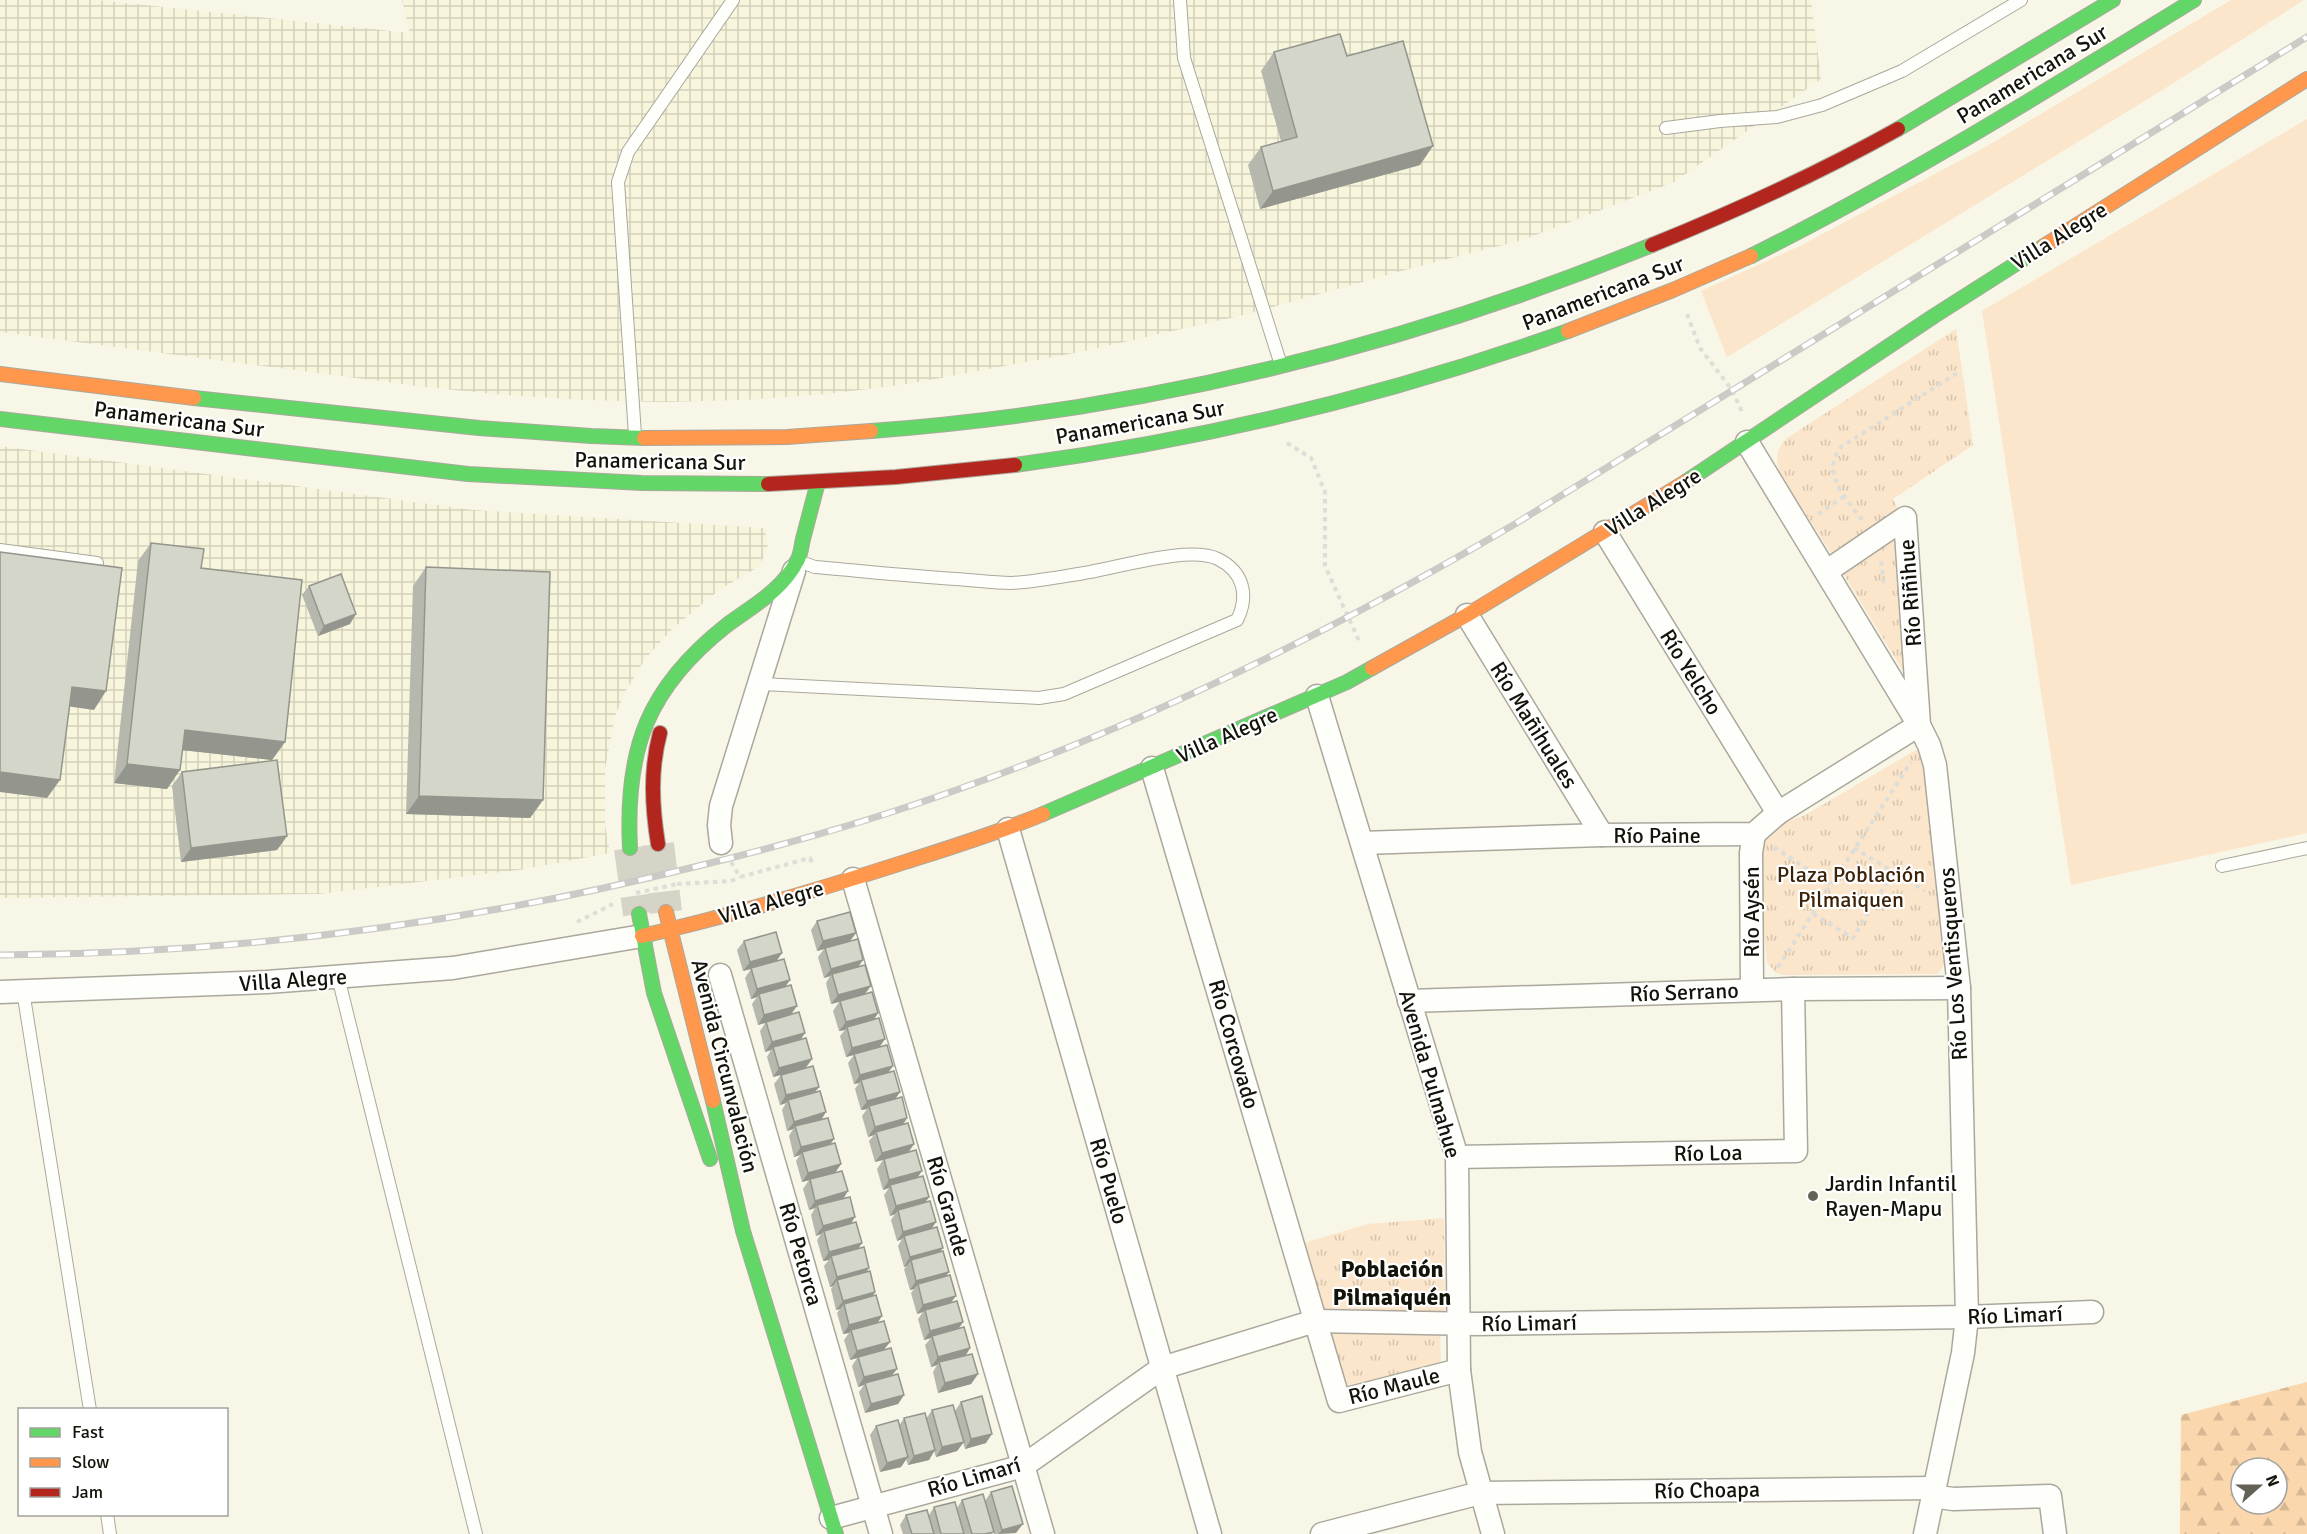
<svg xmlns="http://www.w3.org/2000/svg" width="2307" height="1534" viewBox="0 0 2307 1534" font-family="Signika,sans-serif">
	<defs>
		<pattern id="industrial-grid" width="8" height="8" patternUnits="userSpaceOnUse" patternTransform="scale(1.5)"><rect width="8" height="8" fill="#f7f5db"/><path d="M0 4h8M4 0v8" fill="none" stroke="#d3d1bb"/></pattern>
		<pattern id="forest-firs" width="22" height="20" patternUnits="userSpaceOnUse" patternTransform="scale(1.5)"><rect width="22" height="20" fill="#fbd7ae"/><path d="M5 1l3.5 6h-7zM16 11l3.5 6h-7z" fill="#d6b894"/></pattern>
		<pattern id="park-tufts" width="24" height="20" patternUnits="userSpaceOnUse" patternTransform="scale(1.5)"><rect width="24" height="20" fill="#fbe5cb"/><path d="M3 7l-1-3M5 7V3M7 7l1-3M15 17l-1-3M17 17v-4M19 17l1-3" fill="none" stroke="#d6c4ad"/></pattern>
	</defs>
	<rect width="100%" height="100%" fill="#f8f6e7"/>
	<g fill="url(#industrial-grid)">
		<path d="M0,0H97L410,33L402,0H1811L1821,79L1674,182L1523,240L1412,268L1248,314L1080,352L908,384L827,394L745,400L663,402L584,400L504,395L425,387L0,332Z"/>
		<path d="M0,446L473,510L764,528L768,543L767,551L758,567L719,590L672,629L645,659L625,692L615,716L605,769V825L610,853L519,870L319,894L0,898Z"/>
	</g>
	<g fill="#fbe5cb">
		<path d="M2231,0H2304L2164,89L1727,357L1701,291L1800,246L1989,145Z"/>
		<path d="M2307,119V833L2071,885L1982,311Z"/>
	</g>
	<path fill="url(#forest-firs)" fill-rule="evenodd" d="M2307,1382V1534H2180L2181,1415ZM2241,1468H2277V1504H2241Z"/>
	<g fill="url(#park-tufts)">
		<path d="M1956,329L1973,445L1893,499L1900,513L1834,558L1780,473C1775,458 1776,450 1787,438Z"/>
		<path d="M1902,526L1913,687L1841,570Z"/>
		<path d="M1921,747L1945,963L1938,974L1782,975L1775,972L1767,962L1754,834L1807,814Z"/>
		<path d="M1444,1218L1445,1316L1320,1314L1300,1244L1368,1224Z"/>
		<path d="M1327,1331L1440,1332L1441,1368L1345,1395Z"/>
	</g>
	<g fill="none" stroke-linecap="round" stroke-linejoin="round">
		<g stroke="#d6d4c6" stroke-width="32" stroke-dasharray="32 16" stroke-linecap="butt">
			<path d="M658,844L666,912"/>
			<path d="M630,848L639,914"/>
		</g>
		<defs>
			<g id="lane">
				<path d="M1180,0L1184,58L1281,365"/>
				<path d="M1666,128L1720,121L1777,117L1822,105L1902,71L2021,0"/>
				<path d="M635,435L618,182L628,152L733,0"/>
				<path d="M0,550L97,563"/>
				<path d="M760,684L1039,698L1064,694L1237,620C1249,596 1244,572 1218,559C1189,545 1117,568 1084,573C1060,577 1035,582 1011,583C993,583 974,580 956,579C909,576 862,571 815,567L798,561"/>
				<path d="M2222,866L2307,848"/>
				<path d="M338,977L476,1534"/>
				<path d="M23,991L90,1410"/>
				<path d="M107,1514L110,1534"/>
			</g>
			<g id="street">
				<path d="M1747,442L1919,725L1929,745L1935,765L1959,988L1967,1317L1963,1353L1925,1534"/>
				<path d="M1605,532L1778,813"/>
				<path d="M1467,615L1602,835"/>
				<path d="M1317,696L1457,1157L1459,1370L1470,1452L1493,1534"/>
				<path d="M1152,768L1339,1401L1459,1370"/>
				<path d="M1008,829L1210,1534"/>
				<path d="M721,843L719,825L721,806L794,571"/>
				<path d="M1362,843L1602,835L1754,834L1778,813L1919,725L1905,518L1827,571"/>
				<path d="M853,879L1043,1534"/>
				<path d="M720,975L881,1534"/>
				<path d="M1752,990L1751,853L1754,834"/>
				<path d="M0,992L267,982L453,968L642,936"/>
				<path d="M1409,1001L1793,989L1959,988"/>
				<path d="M1457,1157L1796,1151L1793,989"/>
				<path d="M1932,1496L1953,1499L2050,1496L2055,1534"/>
				<path d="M831,1518L1023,1466L1162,1368L1315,1321L1477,1324L1967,1317L2092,1312"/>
				<path d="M1322,1534L1480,1493L1934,1488"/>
			</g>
			<g id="fast">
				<path d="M1898,129L2113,0"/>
				<path d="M1751,256C1904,180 2049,89 2194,0"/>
				<path d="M194,398L479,428L591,436L644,438"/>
				<path d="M0,419L468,474L642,483L768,484"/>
				<path d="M871,431C1142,411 1400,348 1652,245"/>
				<path d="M1015,465C1203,440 1389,395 1568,331"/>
				<path d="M1687,481L1934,316L2044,246"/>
				<path d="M1043,814L1347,682L1372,668"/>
				<path d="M630,848C625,749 647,688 727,625C751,607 783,590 797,561C801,555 801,547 803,539C808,520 813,501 818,482"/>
				<path d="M639,914L654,993L710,1159"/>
				<path d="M713,1101L743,1231L836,1534"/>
			</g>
			<g id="slow">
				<path d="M2044,246L2307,79"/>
				<path d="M1568,331L1673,290L1751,256"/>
				<path d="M0,374L194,398"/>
				<path d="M644,438L787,437L871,431"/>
				<path d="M1372,668L1467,615L1687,481"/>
				<path d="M666,912L713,1101"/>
				<path d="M642,936C731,916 818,890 905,862C952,847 998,833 1043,814"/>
			</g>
			<g id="jam">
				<path d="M1652,245C1736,211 1819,173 1898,129"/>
				<path d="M768,484L896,477L1015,465"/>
				<path d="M658,844C652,806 650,770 660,733"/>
			</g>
		</defs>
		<use href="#lane" stroke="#aaa89d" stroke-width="14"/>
		<use href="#street" stroke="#aaa89d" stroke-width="25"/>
		<use href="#fast" stroke="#aaa89d" stroke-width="16"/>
		<use href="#slow" stroke="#aaa89d" stroke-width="16"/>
		<use href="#jam" stroke="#aaa89d" stroke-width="16"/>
		<g stroke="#deded9" stroke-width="4" stroke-dasharray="4.5 4.5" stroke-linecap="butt">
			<path d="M1687,314L1700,348L1732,390L1743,414"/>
			<path d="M1287,443L1311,458L1325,492V566L1360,643"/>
			<path d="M1818,514L1845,496"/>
			<path d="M1862,520C1846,498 1820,473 1841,447L1959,372"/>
			<path d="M1881,561L1884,584"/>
			<path d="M1774,847L1831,885"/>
			<path d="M1854,848L1925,891"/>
			<path d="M731,862L740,877L810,858L812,862"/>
			<path d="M677,884L731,881L740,877"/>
			<path d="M1813,914L1853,938L1893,872"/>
			<path d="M577,922L613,904"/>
			<path d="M1778,967L1911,762"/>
		</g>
		<use href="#lane" stroke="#fefefb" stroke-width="12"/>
		<use href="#street" stroke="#fefefb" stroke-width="22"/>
		<use href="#fast" stroke="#63d668" stroke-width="14"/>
		<use href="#slow" stroke="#ff974d" stroke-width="14"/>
		<use href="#jam" stroke="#b3261e" stroke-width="14"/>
		<defs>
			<path id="rail" d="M0,955C233,954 464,924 690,868C781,846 871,821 959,789C1153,720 1338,628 1515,524L2307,37"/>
		</defs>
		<use href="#rail" stroke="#cbcac6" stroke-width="7"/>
		<use href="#rail" stroke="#fff" stroke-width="4.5" stroke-dasharray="14" stroke-linecap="butt"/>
		<path stroke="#deded9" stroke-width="4" stroke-dasharray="4.5 4.5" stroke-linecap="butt" d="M636,893L677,884"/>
	</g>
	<g fill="#b6b8ad">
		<path d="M1274,52L1347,56L1420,165L1260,209L1248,165L1261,147L1281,141L1261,71Z"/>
		<path d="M151,543L201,568L285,742L272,760L183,750L167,789L114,783L138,561Z"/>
		<path d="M426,567L543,800L530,818L406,814L413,586Z"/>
		<path d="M309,586L350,624L318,636L302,595Z"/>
		<path d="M182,772L287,836L277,850L181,862L172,786Z"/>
		<path d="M817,921L856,933L850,941L859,967L865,994L878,1013L874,1020L879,1047L893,1066L888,1073L900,1092L895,1099L907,1118L903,1125L914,1144L908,1152L917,1178L929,1197L925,1203L936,1222L931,1229L940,1252L946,1276L951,1303L963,1322L958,1329L970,1348L966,1355L978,1374L971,1384L938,1393L933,1372L937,1365L931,1367L925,1345L931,1338L924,1340L918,1319L923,1312L917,1314L911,1293L914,1289L910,1290L904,1269L907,1266L904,1267L898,1246L902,1239L897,1241L891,1220L895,1214L890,1216L884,1195L889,1188L883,1190L877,1169L883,1160L875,1162L869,1141L874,1135L868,1137L862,1116L867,1109L861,1110L855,1089L859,1083L854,1084L848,1063L854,1055L846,1057L840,1036L845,1030L839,1031L833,1011L839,1002L831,1004L826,983L830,976L824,978L818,957L824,949L817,951L811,930Z"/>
		<path d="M744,941L776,961L785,987L791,1015L805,1033L800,1040L812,1059L806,1068L819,1087L814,1093L822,1119L834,1139L830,1145L841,1164L835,1173L851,1223L858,1249L875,1292L873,1296L877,1323L892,1375L904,1395L898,1404L865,1413L859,1392L864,1385L858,1387L852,1366L857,1358L850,1360L844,1340L849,1333L843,1334L837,1313L840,1309L836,1310L831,1289L833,1286L830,1287L824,1266L829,1260L823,1261L817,1240L821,1234L816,1236L811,1215L815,1208L809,1210L803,1189L809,1180L802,1182L796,1161L800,1155L794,1157L789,1136L793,1129L787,1131L782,1110L786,1103L780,1105L774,1084L781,1075L773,1077L767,1057L771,1050L765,1052L760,1031L766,1022L758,1025L752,1004L757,997L751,999L745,978L751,969L743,971L737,950Z"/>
		<path d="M961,1402L986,1443L965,1449L963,1442L957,1451L936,1457L934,1451L929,1460L908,1465L906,1459L901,1467L880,1472L870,1435L876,1426H899L904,1418L926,1419L932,1410L955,1411Z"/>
		<path d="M991,1492L1016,1533L994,1534L993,1532L992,1534H903L900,1525L906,1515H929L934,1507L957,1508L962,1500L985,1501Z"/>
	</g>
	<g fill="#94968d">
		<path d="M1433,146L1420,165L1260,209L1273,191Z"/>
		<path d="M356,614L350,624L318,636L324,626Z"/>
		<path d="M72,687L106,691L94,710L59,705Z"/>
		<path d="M185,730L285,742L272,760L172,749Z"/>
		<path d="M127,764L180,770L167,789L114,783Z"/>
		<path d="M0,772L60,780L47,798L0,792Z"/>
		<path d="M419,796L543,800L530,818L406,814Z"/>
		<path d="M287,836L277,850L181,862L191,848Z"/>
		<path d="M856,933L849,942L817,951L823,941Z"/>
		<path d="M782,953L776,962L743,971L750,962Z"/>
		<path d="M863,960L857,969L832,974L830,976L824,978L831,969Z"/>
		<path d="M790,980L783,990L759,994L757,997L751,999L757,989Z"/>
		<path d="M871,986L864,995L831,1004L838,995Z"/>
		<path d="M797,1006L790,1016L758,1025L764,1015Z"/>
		<path d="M878,1013L871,1023L847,1027L845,1030L839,1031L846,1022Z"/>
		<path d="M805,1033L798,1043L773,1047L771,1050L765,1052L772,1042Z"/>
		<path d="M885,1039L879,1048L846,1057L852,1048Z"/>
		<path d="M812,1059L805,1068L773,1077L779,1068Z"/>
		<path d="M893,1066L886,1075L861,1080L859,1083L854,1084L860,1075Z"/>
		<path d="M819,1087L812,1096L788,1100L786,1103L780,1105L786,1095Z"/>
		<path d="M900,1092L893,1102L869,1106L867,1109L861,1110L867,1101Z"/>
		<path d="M826,1112L820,1122L795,1126L793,1129L787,1131L794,1122Z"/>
		<path d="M907,1118L901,1127L876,1132L874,1135L868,1137L875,1127Z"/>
		<path d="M834,1139L827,1148L802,1152L800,1155L794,1157L801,1147Z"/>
		<path d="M914,1144L908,1153L875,1162L882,1153Z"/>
		<path d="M841,1164L834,1174L802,1182L808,1173Z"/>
		<path d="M922,1171L915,1181L890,1185L889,1188L883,1190L889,1180Z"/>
		<path d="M848,1191L842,1201L817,1205L815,1208L809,1210L815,1201Z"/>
		<path d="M929,1197L922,1206L898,1210L895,1214L890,1216L896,1206Z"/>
		<path d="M855,1217L849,1227L824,1231L821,1234L816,1236L823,1226Z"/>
		<path d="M936,1222L929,1232L904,1236L902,1239L897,1241L903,1232Z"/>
		<path d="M862,1243L856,1252L831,1256L829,1260L823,1261L829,1252Z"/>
		<path d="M943,1248L936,1257L911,1260L907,1266L904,1267L910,1257Z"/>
		<path d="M869,1268L863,1278L837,1280L833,1286L830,1287L837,1277Z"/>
		<path d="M949,1272L942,1281L918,1284L914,1289L910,1290L916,1281Z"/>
		<path d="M875,1292L869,1301L844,1304L840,1309L836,1310L843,1301Z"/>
		<path d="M956,1296L949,1305L925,1310L923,1312L917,1314L923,1305Z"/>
		<path d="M882,1316L876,1325L851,1330L849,1333L843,1334L849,1325Z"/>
		<path d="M963,1322L957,1331L932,1336L931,1338L924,1340L930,1331Z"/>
		<path d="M890,1342L883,1351L858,1357L857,1358L850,1360L857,1351Z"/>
		<path d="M970,1348L964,1358L939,1362L937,1365L931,1367L938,1357Z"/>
		<path d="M897,1369L890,1378L865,1383L864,1385L858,1387L864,1377Z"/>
		<path d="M978,1374L971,1384L938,1393L945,1383Z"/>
		<path d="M904,1395L898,1404L865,1413L871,1404Z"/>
		<path d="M992,1434L986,1443L965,1449L971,1439Z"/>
		<path d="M964,1442L957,1451L936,1457L942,1447Z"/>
		<path d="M935,1450L929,1460L908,1465L914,1456Z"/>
		<path d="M908,1457L901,1467L880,1472L887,1463Z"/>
		<path d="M1023,1524L1016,1533L998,1534L1002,1530Z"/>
	</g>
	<g fill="#d4d6c9" stroke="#94968d" stroke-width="1.5">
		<path d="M1340,34L1347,56L1403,41L1433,146L1273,191L1261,147L1297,137L1274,52Z"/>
		<path d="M151,543L204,549L201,568L302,580L285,742L185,730L180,770L127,764Z"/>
		<path d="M0,552L122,568L106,691L72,687L60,780L0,772Z"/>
		<path d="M426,567L550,572L543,800L419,796Z"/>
		<path d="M341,574L356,614L324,626L309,586Z"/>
		<path d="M277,760L287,836L191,848L182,772Z"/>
		<path d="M850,912L856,933L823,941L817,921Z"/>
		<path d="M776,932L782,953L750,962L744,941Z"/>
		<path d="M858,939L863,960L831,969L825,948Z"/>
		<path d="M784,959L790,980L757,989L751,968Z"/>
		<path d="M865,965L871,986L838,995L832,974Z"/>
		<path d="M791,985L797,1006L764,1015L759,994Z"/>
		<path d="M872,992L878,1013L846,1022L840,1001Z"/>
		<path d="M799,1012L805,1033L772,1042L766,1022Z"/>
		<path d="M879,1018L885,1039L852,1048L847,1027Z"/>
		<path d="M806,1038L812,1059L779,1068L773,1047Z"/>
		<path d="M887,1045L893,1066L860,1075L854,1054Z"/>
		<path d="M813,1066L819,1087L786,1095L781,1075Z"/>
		<path d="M894,1071L900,1092L867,1101L861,1080Z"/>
		<path d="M820,1091L826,1112L794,1122L788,1100Z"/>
		<path d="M902,1097L907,1118L875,1127L869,1106Z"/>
		<path d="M828,1118L834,1139L801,1147L795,1126Z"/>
		<path d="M908,1123L914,1144L882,1153L876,1132Z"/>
		<path d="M835,1143L841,1164L808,1173L802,1152Z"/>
		<path d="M916,1150L922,1171L889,1180L884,1159Z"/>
		<path d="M842,1171L848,1191L815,1201L810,1179Z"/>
		<path d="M923,1176L929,1197L896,1206L890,1185Z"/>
		<path d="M850,1197L855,1217L823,1226L817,1205Z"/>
		<path d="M930,1201L936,1222L903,1232L898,1210Z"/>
		<path d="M856,1222L862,1243L829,1252L824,1231Z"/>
		<path d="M937,1227L943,1248L910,1257L904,1236Z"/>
		<path d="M864,1247L869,1268L837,1277L831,1256Z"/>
		<path d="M943,1251L949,1272L916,1281L911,1260Z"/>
		<path d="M870,1271L875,1292L843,1301L837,1280Z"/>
		<path d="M950,1275L956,1296L923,1305L918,1284Z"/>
		<path d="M876,1295L882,1316L849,1325L844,1304Z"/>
		<path d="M957,1301L963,1322L930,1331L925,1310Z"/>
		<path d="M884,1321L890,1342L857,1351L851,1330Z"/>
		<path d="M964,1327L970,1348L938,1357L932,1336Z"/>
		<path d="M891,1348L897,1369L864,1377L858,1357Z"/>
		<path d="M972,1354L978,1374L945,1383L939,1362Z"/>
		<path d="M898,1374L904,1395L871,1404L865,1383Z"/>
		<path d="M982,1396L992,1434L971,1439L961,1402Z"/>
		<path d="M953,1405L964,1442L942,1447L932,1410Z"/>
		<path d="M925,1413L935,1450L914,1456L904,1418Z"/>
		<path d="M898,1420L908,1457L887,1463L876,1426Z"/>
		<path d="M1012,1486L1023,1524L1002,1530L991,1492Z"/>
		<path d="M983,1494L994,1532L985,1534H972L962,1500Z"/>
		<path d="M955,1502L964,1534H941L934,1507Z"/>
		<path d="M927,1510L934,1534H912L906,1515Z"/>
	</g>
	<circle fill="#646257" stroke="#fff" stroke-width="2" cx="1813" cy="1196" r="6"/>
	<g text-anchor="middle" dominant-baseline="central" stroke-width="4.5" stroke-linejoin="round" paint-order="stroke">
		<g font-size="22" fill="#14130a" stroke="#fff">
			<text transform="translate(2032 74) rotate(-31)">Panamericana Sur</text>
			<text transform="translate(2059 236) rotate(-32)">Villa Alegre</text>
			<text transform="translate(1603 293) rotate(-21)">Panamericana Sur</text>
			<text transform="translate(179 419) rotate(7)">Panamericana Sur</text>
			<text transform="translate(1140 422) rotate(-10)">Panamericana Sur</text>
			<text transform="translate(660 461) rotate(1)">Panamericana Sur</text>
			<text transform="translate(1653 502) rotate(-32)">Villa Alegre</text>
			<text transform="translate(1910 593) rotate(-94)">Río Riñihue</text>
			<text transform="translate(1691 672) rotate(58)">Río Yelcho</text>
			<text transform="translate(1534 725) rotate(58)">Río Mañihuales</text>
			<text transform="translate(1227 735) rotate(-24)">Villa Alegre</text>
			<text x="1657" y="835">Río Paine</text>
			<text transform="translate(771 902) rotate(-16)">Villa Alegre</text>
			<text transform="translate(1751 912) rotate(-90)">Río Aysén</text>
			<text transform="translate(1953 964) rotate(-94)">Río Los Ventisqueros</text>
			<text transform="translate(293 980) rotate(-4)">Villa Alegre</text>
			<text transform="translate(1684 992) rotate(-2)">Río Serrano</text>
			<text transform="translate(1234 1044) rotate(74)">Río Corcovado</text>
			<text transform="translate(725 1066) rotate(76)">Avenida Circunvalación</text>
			<text transform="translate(1430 1074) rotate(74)">Avenida Pulmahue</text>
			<text transform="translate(1708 1153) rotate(-1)">Río Loa</text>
			<text transform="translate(1109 1181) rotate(74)">Río Puelo</text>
			<text transform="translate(948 1206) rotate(74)">Río Grande</text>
			<text transform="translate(801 1254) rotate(74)">Río Petorca</text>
			<text transform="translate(2015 1315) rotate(-2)">Río Limarí</text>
			<text transform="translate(1529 1323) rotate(-1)">Río Limarí</text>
			<text transform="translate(1394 1386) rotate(-14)">Río Maule</text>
			<text transform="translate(974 1477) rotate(-16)">Río Limarí</text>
			<text transform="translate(1707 1490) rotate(-1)">Río Choapa</text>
		</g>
		<g font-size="22" fill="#3c2308" stroke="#fff">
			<text x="1851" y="874">Plaza Población<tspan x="1851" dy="25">Pilmaiquen</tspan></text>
		</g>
		<g font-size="22" fill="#14130a" stroke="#fff" text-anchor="start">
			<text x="1825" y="1183">Jardin Infantil<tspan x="1825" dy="25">Rayen-Mapu</tspan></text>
		</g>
		<g font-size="24" font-weight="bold" fill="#14130a" stroke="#fff">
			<text x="1392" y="1269">Población<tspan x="1392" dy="28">Pilmaiquén</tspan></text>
		</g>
	</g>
	<rect x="18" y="1408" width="210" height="108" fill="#ffffff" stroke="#a1a19d" stroke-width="1.5"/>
	<rect x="30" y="1428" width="30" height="9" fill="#63d668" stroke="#a1a19d" stroke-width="1.5"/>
	<text x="72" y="1438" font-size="18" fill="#14130a">Fast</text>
	<rect x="30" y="1458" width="30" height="9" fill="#ff974d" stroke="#a1a19d" stroke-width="1.5"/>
	<text x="72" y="1468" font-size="18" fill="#14130a">Slow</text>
	<rect x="30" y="1488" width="30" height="9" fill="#b3261e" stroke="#a1a19d" stroke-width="1.5"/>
	<text x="72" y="1498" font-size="18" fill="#14130a">Jam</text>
	<g transform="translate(2259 1486) rotate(69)"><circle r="28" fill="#ffffff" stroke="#a1a19d" stroke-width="1.5"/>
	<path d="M0-4.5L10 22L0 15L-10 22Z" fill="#646257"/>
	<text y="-9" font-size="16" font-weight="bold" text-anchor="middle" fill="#14130a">N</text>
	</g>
</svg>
